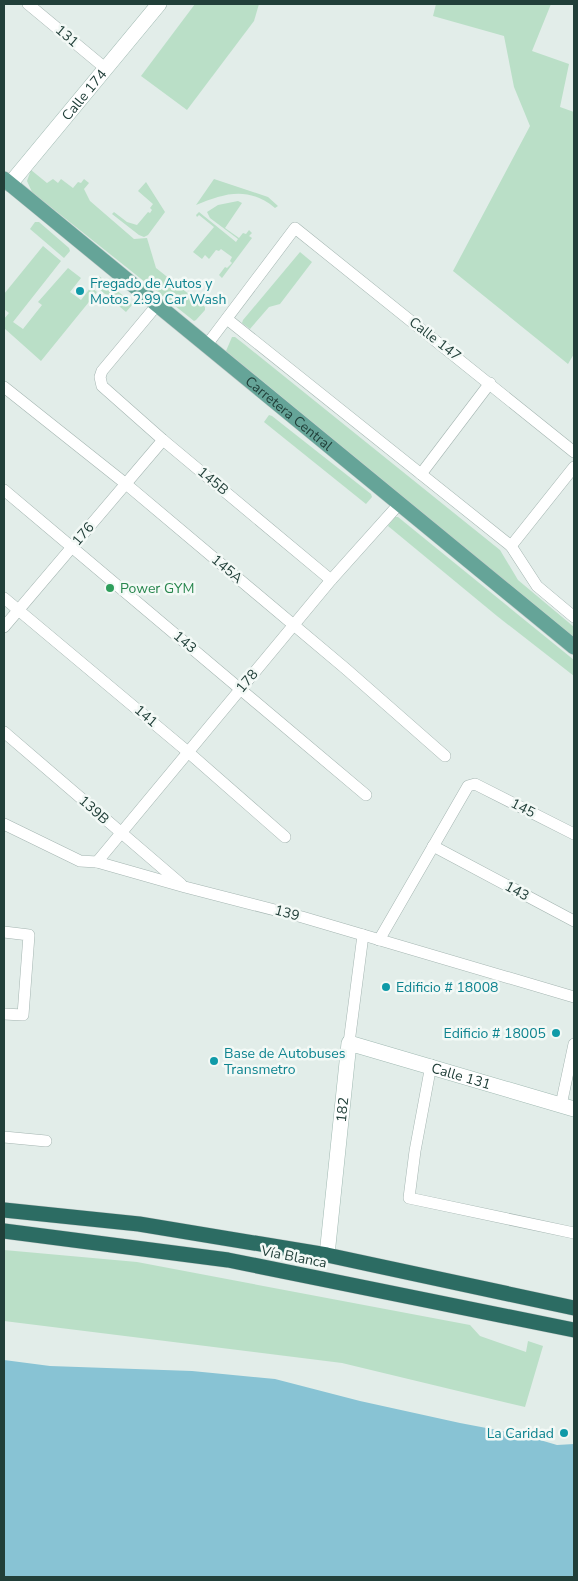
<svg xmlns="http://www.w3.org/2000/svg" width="578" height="1581" viewBox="0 0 578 1581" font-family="'Nunito Sans',sans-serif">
	<rect width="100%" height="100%" fill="#e2ede9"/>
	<g fill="#badfc7">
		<path d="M195,4H259L254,21L187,110L141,76Z"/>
		<path d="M436,4H551L532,51L569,64L560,107L574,112V354L568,364L453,271L530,126L514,87L504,36L433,16Z"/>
		<path d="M31,170L47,183L53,179L58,183L61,179L73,188L78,182L81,183L84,179L89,183L84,189L90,201L134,239L147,238L156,268L205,307V310L196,320L194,321L32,192L27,181Z"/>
		<path d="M214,179L268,197L278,206L275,208C248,186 225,193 196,205Z"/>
		<path d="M146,182L165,212L148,235L144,237L139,235L112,214L114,212L127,222L137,225L148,212L150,213L152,210L150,208L153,204L138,191Z"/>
		<path d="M238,201L242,203L225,228L239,238L243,233L246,234L249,230L252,233L249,236L252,238L222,278L219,275L225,267L227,268L232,263L230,261L232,257L221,249L219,251L216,250L209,259L205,255L202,259L193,252L214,227L199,215L197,217L196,215L199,212L236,242L238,239L210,218L207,212L218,205Z"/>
		<path d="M35,222H39L69,248L70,251L64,258L30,229Z"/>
		<path d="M43,246L61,261L13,322L23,329L42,305L38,302L68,268L81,278L70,292L81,300L91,287L97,292L41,361L4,328V319L9,313L4,309V294Z"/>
		<path d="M300,252L312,262L280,304L269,307L250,329L242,323L243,320Z"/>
		<path d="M96,276H99L131,302L132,305L126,312L91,282Z"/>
		<path d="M232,337H235L244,344L500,550L518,580L574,627V637L226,351Z"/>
		<path d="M269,415L272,416L371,494L372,497L366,504L264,422Z"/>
		<path d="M395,517H398L574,660V676L497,616L388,526Z"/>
		<path d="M4,1250L137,1262L470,1325L480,1336L526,1352L528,1341L543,1346L525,1407L342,1363L4,1321Z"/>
	</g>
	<path fill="#88c3d4" d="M4,1360L50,1366L192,1371L275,1379L360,1401L460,1423L523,1435L557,1445L574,1444V1577H4Z"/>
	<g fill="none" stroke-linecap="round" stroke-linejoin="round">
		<defs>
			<g id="street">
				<path d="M28,4L105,68"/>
				<path d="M157,305L102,371L100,377L102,386L163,440L331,580"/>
				<path d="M227,319L511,546L537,586L574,617"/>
				<path d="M206,346L295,228L574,452"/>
				<path d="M4,387L126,484L346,669L445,756"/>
				<path d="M421,474L490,383"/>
				<path d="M4,490L366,795"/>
				<path d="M511,546L574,467"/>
				<path d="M4,598L188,752L285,837"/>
				<path d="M4,627L163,440"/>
				<path d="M4,732L181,884"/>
				<path d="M4,824L80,861L97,862L185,887L302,917L574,997"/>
				<path d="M433,846L574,921"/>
				<path d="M97,862L331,580L400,503"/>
				<path d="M4,932L29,935L23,1015L4,1014"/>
				<path d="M379,940L468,786L475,784L574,834"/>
				<path d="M349,1043L363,935"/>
				<path d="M431,1065L415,1151L409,1198L574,1233"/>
				<path d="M561,1105L574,1044"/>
				<path d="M4,1137L46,1141"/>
			</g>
			<g id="secondary">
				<path id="s1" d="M10,184L159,4"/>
				<path id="s2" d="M327,1255L349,1043L574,1109"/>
			</g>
			<g id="primary">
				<path id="s3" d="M4,179L574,647"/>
			</g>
			<g id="highway">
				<path d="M4,1210L139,1224L327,1255L574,1308"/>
				<path d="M4,1231L228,1260L574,1330"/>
			</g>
		</defs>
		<use href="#street" stroke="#a4b5b1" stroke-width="12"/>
		<use href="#secondary" stroke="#a0b9b2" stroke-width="16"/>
		<use href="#primary" stroke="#c1c9c8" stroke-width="16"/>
		<use href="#highway" stroke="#c1c9c8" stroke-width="16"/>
		<use href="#street" stroke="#fff" stroke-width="11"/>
		<use href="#secondary" stroke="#fff" stroke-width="15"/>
		<use href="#primary" stroke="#65a498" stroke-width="15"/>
		<use href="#highway" stroke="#2c6c63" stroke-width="15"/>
	</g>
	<g fill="#0f9aa8" stroke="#f3f9f6" stroke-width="2">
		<circle cx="80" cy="291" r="5"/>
		<circle cx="386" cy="987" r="5"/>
		<circle cx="556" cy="1033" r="5"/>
		<circle cx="214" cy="1061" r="5"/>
		<circle cx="564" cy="1433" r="5"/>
	</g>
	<circle fill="#2e9e5b" stroke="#f3f9f6" stroke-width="2" cx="110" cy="588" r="5"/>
	<g text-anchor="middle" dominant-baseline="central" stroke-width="5" stroke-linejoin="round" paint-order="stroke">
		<g font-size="14" fill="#213f39" stroke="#f3f9f6">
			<text transform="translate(67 36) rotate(40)">131</text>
			<text stroke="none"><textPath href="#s1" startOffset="116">Calle 174</textPath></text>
			<text transform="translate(435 339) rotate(38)">Calle 147</text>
			<text stroke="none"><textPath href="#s3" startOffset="369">Carretera Central</textPath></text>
			<text transform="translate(213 481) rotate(40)">145B</text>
			<text transform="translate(83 534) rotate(-49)">176</text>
			<text transform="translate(227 569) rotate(40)">145A</text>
			<text transform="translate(185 642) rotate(40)">143</text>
			<text transform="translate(247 681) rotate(-50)">178</text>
			<text transform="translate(146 716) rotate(40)">141</text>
			<text transform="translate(523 808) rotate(27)">145</text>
			<text transform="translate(94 810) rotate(42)">139B</text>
			<text transform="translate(517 891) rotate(28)">143</text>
			<text transform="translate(287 913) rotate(15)">139</text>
			<text stroke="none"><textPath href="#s2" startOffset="330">Calle 131</textPath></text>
			<text stroke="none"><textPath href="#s2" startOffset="146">182</textPath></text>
			<text transform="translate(294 1257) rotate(11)">Vía Blanca</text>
		</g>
		<g font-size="14" fill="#0d838f" stroke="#f3f9f6" text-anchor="start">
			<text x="90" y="283">Fregado de Autos y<tspan x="90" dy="16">Motos 2.99 Car Wash</tspan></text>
			<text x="396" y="987">Edificio # 18008</text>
			<text x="546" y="1033" text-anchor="end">Edificio # 18005</text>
			<text x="224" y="1053">Base de Autobuses<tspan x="224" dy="16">Transmetro</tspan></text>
			<text x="554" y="1433" text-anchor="end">La Caridad</text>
		</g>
		<g font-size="14" fill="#27864d" stroke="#f3f9f6" text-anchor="start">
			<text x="120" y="588">Power GYM</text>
		</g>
	</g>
	<rect width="578" height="1581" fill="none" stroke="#213f39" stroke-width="10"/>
</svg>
